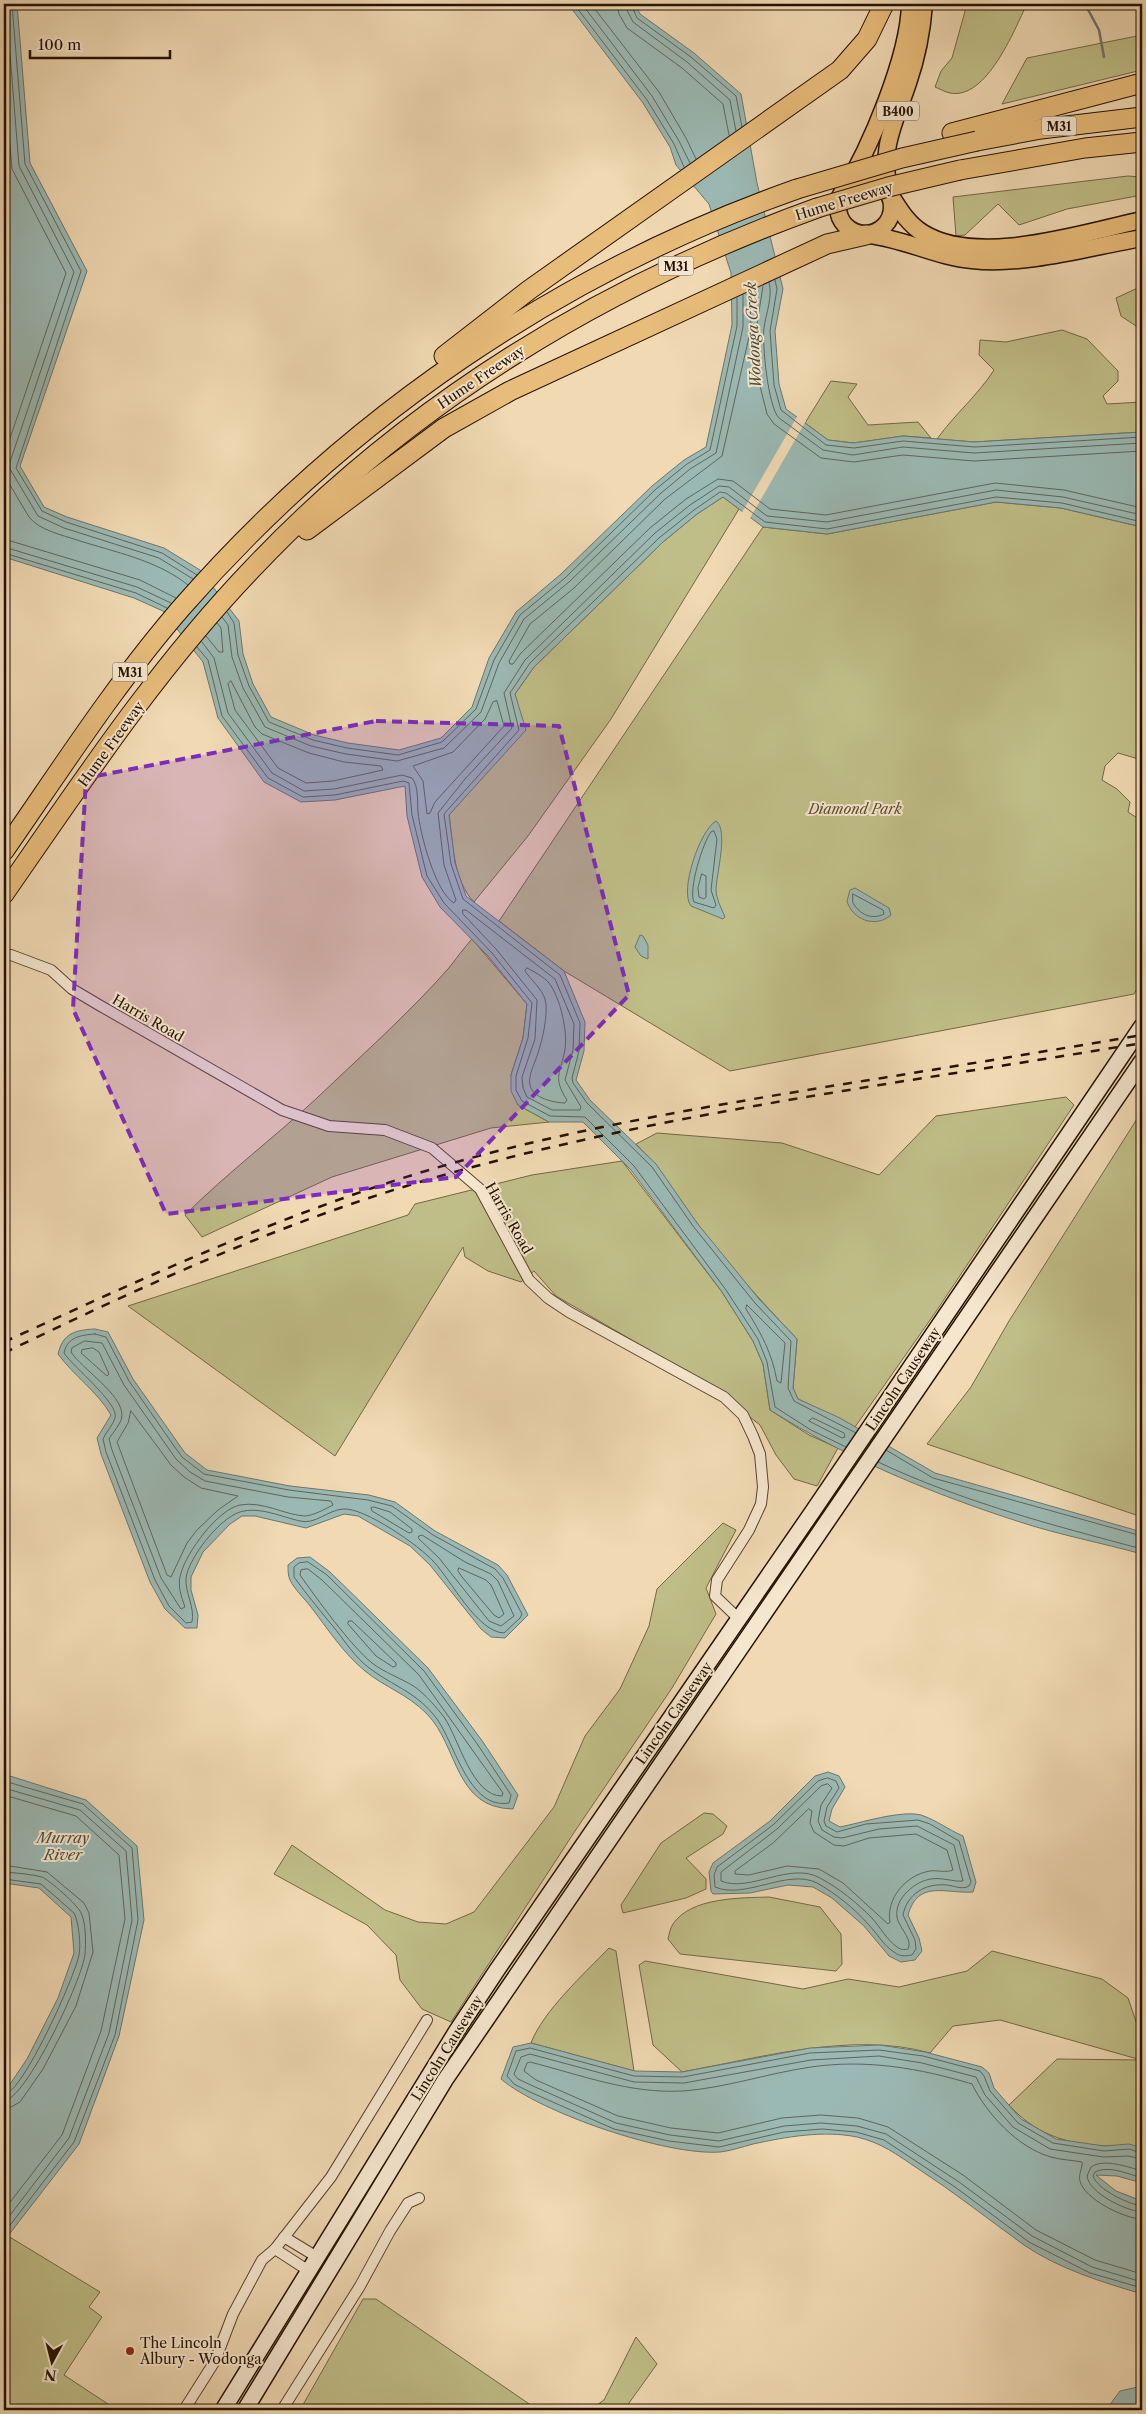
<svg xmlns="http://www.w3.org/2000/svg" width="1146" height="2414" viewBox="0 0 1146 2414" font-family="'Libre Caslon Text',serif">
	<rect width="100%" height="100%" fill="#f0d9b3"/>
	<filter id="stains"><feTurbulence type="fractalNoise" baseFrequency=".004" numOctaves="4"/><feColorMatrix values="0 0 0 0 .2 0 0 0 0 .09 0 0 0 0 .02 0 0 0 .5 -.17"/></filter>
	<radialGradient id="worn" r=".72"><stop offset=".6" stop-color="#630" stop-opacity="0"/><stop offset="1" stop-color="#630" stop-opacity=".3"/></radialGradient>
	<g fill="#c0be88" stroke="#726844">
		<path d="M967,4H1027C1014,30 987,100 950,93C945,92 940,89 935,87L941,71L952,58Z"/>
		<path d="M1142,35V70L1002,104L1027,58Z"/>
		<path d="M1128,176L1142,177V195L1067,209L1019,225L998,204L965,235L956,236L953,197Z"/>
		<path d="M1142,286V330L1121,316L1116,298Z"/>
		<path d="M1062,330L1087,339L1118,371V381L1103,396L1107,404L1142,402V432L974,442L937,439C955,414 978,395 994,370L979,355L980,340L1006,342Z"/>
		<path d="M831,381L857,384L848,397L868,425L918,422L931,438L903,436L854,443L828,440L805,423Z"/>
		<path d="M723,497L739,509L611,719L528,836L474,902C453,880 453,844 449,815L474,786L515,694L534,667L663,542L697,514Z"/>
		<path d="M996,502L1061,508L1142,527V760L1118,753L1105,766L1102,780L1117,789L1130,802L1128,812L1142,821V981L1134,994L730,1071L564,971L499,921L763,527L827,534Z"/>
		<path d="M472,939L527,1004L523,1038L511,1075L518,1105L549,1122L491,1128L332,1177L202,1237L185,1215C227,1173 275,1137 318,1097C362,1055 408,1014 448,969C456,959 463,949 472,939Z"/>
		<path d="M1066,1097L1074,1105L935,1313L855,1427L798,1399L793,1388L797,1339C762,1302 727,1264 697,1223C676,1195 660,1168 636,1144L657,1133L782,1143L879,1175L936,1116Z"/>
		<path d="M1142,1111V1517L927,1444L971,1387L1009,1321Z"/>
		<path d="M622,1161L722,1292L753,1341L763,1364L770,1410L809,1435L838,1448L817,1486L794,1479L776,1455L760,1425L709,1385L556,1296L534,1271L521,1282L488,1271L465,1257L463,1247L335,1456L128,1306L408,1215L415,1204L532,1175Z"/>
		<path d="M723,1523L736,1530L706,1588L716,1614L672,1688L575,1831L451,2022L422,2009L400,1980L396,1955L367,1925L274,1874L292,1845L385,1910L418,1922L446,1924L474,1912L554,1807L585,1736L620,1689L649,1626L657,1589Z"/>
		<path d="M704,1813L713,1814L727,1826L723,1834L686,1858L706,1879V1889L686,1898L623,1913L621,1905L661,1843Z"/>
		<path d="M769,1897L820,1907L841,1934L842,1964L836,1971L680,1954L668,1939C669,1935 670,1928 673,1924C691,1897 741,1898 769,1897Z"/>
		<path d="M609,1948L616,1951L634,2071L531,2043C543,2011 585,1973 609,1948Z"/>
		<path d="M992,1951L1102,1979L1128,1998L1141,2036L1142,2148C1128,2144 1118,2146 1104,2146C1066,2144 1035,2134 1009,2105L1057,2059L1141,2060L1000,2020L953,2026L930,2053C853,2031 759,2058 682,2072L653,2045L639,1965L645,1961L803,1989L848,1979L899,1987L967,1971Z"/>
		<path d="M8,2236L100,2292L89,2307L102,2317L64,2375L117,2410H4V2241Z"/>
		<path d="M363,2299H376L538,2410H300Z"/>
		<path d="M636,2337L657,2364L624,2410H590L604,2400Z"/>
	</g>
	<g fill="#9bb9b4" stroke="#6c766c">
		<path d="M4,4H17L30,163L87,271L20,466L44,507L67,517L164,548L200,570L239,621L243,654L253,684L271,717L314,735L348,743L399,750L441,738L472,707L489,658L516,612L561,574L652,486L684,460L706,447L732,325L731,273L709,204L676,165L670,147L643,103L568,4H635L640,14L694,53L741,94L757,183L783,289L775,331L779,384L786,409L828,440L853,443L903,436L974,442L1142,432V527L1061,508L996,502L827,534L763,527L723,497L697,514L663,542L534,667L515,694L526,730L449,815L455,863L466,896L564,971L585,1022L584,1051L576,1080L590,1100L656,1164L697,1223L759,1299L797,1339L793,1388L798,1399L840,1418L935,1473L1142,1532V1554C1102,1543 1060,1535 1020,1522C933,1494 848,1459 770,1410L763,1364L753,1341L722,1292L631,1170L583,1122H549L518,1105L511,1091V1075L523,1038L527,1004L488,956L440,907L422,877L407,816L405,786L335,800L301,802L264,782L218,718L203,662L163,611L134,598L4,557Z"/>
		<path d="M716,821C729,830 716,875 716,890C716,898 722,910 725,917L723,919L691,906C679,891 700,830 716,821Z"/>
		<path d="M855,888L889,908L891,915C875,929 852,919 847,901L850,890Z"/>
		<path d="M640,935L643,936L648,945V959L641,956L635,947Z"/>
		<path d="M95,1329L108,1332L133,1379L185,1453L207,1470L290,1486L369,1495L395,1502L435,1531L498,1565L507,1575L528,1615L505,1638L491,1637L481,1629L430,1565L410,1546L358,1516L344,1514L306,1528L255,1516H242L230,1524L203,1552L191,1577V1590L198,1615L197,1628H185L165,1609L150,1582L101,1454L97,1438L111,1415C97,1391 74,1376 58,1354C63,1333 75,1330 95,1329Z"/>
		<path d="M310,1557L330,1572L428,1668L483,1742L518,1795L513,1809C454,1808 459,1747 427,1714C406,1693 386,1688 365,1671C344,1654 327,1628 311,1607C304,1598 295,1590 290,1580C288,1576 288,1570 288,1565L297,1558Z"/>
		<path d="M828,1772L839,1776L845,1787L832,1809L829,1821L840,1827C860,1823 901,1810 921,1815C936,1820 949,1830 963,1836L976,1882L973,1892C946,1894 918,1879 908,1915L919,1938L922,1951L915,1960L901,1962L889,1956L864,1926L832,1898L813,1887L788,1885L750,1893L713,1894L711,1891L709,1872L713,1863L770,1821L815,1776Z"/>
		<path d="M10,1776L86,1800L137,1846L144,1920L119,2036L79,2144L4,2241V2093L27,2059L58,1998L74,1953L71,1917L39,1888L4,1883V1777Z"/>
		<path d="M531,2043L635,2071L682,2072L810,2048L880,2045L925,2052L982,2067L989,2073L994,2088L1021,2119L1056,2139L1104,2146L1129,2144L1142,2148V2183L1117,2176L1096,2175L1116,2191L1142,2201V2294C1102,2282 1059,2269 1024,2245C988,2219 954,2192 917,2168C896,2154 882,2143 857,2137C823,2130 786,2137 753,2144C742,2147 730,2151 720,2152C667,2156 541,2113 501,2079L513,2047Z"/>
		<path d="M1142,2386V2410H1106L1120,2391Z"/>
	</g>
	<path fill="#f0d9b3" d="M798,415L806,421L749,520L741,514Z"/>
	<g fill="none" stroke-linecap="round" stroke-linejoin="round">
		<g stroke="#60655a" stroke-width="1">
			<path d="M6,4L19,166L74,272L10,462V469L38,516L64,528L159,558L193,579"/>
			<path d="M12,4L25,164L81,271L16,468L42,511L66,522L162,553L197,575"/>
			<path d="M574,4L647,100L674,144L684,167"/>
			<path d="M582,4L652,96L679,141L690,163"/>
			<path d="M591,4L659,92L686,138L696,159"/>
			<path d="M617,4L619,14L627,28L682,68L723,104L729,135"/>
			<path d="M624,4L633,22L687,62L730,100L736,131"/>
			<path d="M631,4L637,18L691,57L736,96L742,127"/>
			<path d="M4,76L12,169L66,273L4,456"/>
			<path d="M775,280L777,289L770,331L774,385L781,410L826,445L854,448L903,441L975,447L1142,437"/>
			<path d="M769,282C773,297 766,313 764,328C762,344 768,407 779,418L823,450L853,455L903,447L974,453L1142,443"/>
			<path d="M763,286L756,331L760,386L767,414L774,424L821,458L854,462L903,455L974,461L1142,451"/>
			<path d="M750,291L751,328L722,456L665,499L574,588L530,624L509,661L510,664H513L521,653L650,528L686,499L718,479L733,481L770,509L826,515L995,483L1064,490L1142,508"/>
			<path d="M4,475L29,517C39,530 62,535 77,540C114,552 157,560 188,585"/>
			<path d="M4,539L140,580L176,598"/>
			<path d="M4,547L137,587L171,603"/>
			<path d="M4,553L136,593L167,608"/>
			<path d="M227,612L234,623L238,655L249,686L269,722L313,740L347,748L398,755L442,742L476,709L494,660L520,615L565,578L656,489L687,464L710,450L737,326V298"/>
			<path d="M222,617L228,625L232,657L243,688L265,727L311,746L346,754L397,761L444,748L481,712L499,663L524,619L569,582L660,494L690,469L716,453L743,327V295"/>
			<path d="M206,636L219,652H223L221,628L217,623"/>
			<path d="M202,642L214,658L228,713L272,773L304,791L334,789L402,775L412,778C419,787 417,801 418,812C420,833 435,892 454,903L456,900L444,865L438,813L465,779L512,728L504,693L525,660L655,533L690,505L719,486L729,487L767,516L827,522L996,490L1063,497L1142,515"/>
			<path d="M197,647L208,660L222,716L268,778L303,797L335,795L403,781L409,783L412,815L427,876L444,903L492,953L532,1003L528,1038L516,1076V1090L522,1101L550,1116L585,1117L634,1166L726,1290L758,1339L767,1362L775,1407L811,1430L846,1447"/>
			<path d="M231,681L255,727L262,734L309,753L344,762L381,766L383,770L333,781L306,783L278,768L235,710L228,684Z"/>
			<path d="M497,701L504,726L435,802L430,813L427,814L423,781L413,766L453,752L485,719L493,702Z"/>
			<path d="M714,831L717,839L711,890L716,905L714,908L694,902C688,890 703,842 711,832Z"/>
			<path d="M702,874L706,876V897L704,899L699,897L698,888Z"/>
			<path d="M853,894L883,910L884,914C872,920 860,915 853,903Z"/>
			<path d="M463,910H466L555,979L574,1024L573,1050L565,1080L581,1107L580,1110H552L527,1097L523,1088L522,1077L535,1039L537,1000L496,949L463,914Z"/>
			<path d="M527,968C533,971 544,977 549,983C560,997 568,1032 565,1049C561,1073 552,1077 567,1100L565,1103C555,1103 532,1098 530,1085C528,1076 534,1065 537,1056C542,1042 549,1013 545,999C542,989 531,980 525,971Z"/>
			<path d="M747,1305L785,1343L781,1383L777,1381C772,1353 761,1333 746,1309Z"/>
			<path d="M95,1334L106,1337L129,1381L174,1446L182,1457L204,1474L289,1490L368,1500L392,1506L433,1535L495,1569L503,1578L522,1614L520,1618L504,1633C477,1632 451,1580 434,1562C420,1546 364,1507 343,1509C328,1510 315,1525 300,1521C282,1517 259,1506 240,1512C220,1518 189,1557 186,1578C185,1593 195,1607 192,1622L186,1623L169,1606L155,1580L106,1452L103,1439C106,1432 113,1425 115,1418C120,1404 72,1366 64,1353C67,1337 81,1335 95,1334Z"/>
			<path d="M85,1341L102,1343L124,1385L176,1459L190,1472L205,1481L288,1497L331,1501L333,1505C325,1509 313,1516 304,1516C282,1514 263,1501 240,1505C217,1510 187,1552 181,1573C177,1585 181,1596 185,1607L181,1609L161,1578L112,1450L109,1439C113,1432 122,1423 122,1415C122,1394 82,1369 71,1352L72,1348Z"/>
			<path d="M93,1348L99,1352L109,1374L107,1376L81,1353L82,1350Z"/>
			<path d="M131,1411L171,1465L184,1477L201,1488L238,1496L218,1510L197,1530L187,1543L171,1577L167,1575L117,1442L128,1423Z"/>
			<path d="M813,1418L844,1433L845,1437L842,1438L809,1421Z"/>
			<path d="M856,1433L794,1401L788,1388L791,1341L755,1303L693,1226L652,1167L587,1103L573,1083L572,1078L579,1051L580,1023L560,975L463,899L451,864L444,814L519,730L510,693L530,663L659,538L694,510L720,492L726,493L765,522L827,529L996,497L1062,503L1142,522"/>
			<path d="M886,1450L933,1478L1142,1536"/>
			<path d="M878,1462C963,1502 1052,1525 1142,1549"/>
			<path d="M374,1507L390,1512L412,1529V1532L409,1533L372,1511L371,1508Z"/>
			<path d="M419,1536L422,1535L465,1562L491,1574L498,1581L514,1616L501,1626L489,1621L439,1558L419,1539Z"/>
			<path d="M308,1562L327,1575L424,1671L478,1745L511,1795L509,1803C469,1810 455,1744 437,1719C417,1692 394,1687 368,1667C356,1658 346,1643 336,1630C322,1613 307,1595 294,1577V1567L299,1563Z"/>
			<path d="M459,1568L486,1580L491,1585L504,1614L499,1618L494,1615L462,1577L458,1571Z"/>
			<path d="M308,1569L322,1580L419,1675L503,1793L502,1796C472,1796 459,1739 444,1717C436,1707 426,1695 415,1687C401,1678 385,1673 372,1663C350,1645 317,1599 300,1575L301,1570Z"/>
			<path d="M349,1621H352L396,1663V1666L393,1667L376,1656L348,1624Z"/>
			<path d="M828,1778L836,1781L839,1788L827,1807L824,1821L826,1826L837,1832L866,1824L918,1820L930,1824L959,1841L971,1882L969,1886C962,1890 955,1886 947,1885C925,1883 907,1894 903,1915L915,1940L916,1949L912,1955C905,1956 900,1957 894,1952C884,1946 876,1932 868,1924C854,1908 835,1893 817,1883C788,1868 745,1900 715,1887L714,1875L717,1867L773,1825L818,1781Z"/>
			<path d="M4,1781L83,1804L132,1848L138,1920L115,2035L74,2142L4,2233"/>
			<path d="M828,1784L832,1788L821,1805L818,1821L822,1830L834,1837L842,1838L879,1829L917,1826L954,1845L963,1881C953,1882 942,1877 931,1879C915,1881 894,1899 897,1917C899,1928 913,1939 908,1949C904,1950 901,1950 897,1947C887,1940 880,1927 872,1918C857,1903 839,1888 820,1878C790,1861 750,1893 721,1881V1872L777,1829L821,1786Z"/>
			<path d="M4,1788L80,1810L126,1851L132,1920L109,2033L69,2138L4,2223"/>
			<path d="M4,1795L76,1816L119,1855L125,1919L101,2031L62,2135L4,2210"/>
			<path d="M809,1809L812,1811L810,1823L814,1832L834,1845L844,1846L869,1838L916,1834L947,1850L953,1870C946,1873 937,1870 930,1871C906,1875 886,1898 890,1922L888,1924L843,1883L819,1869L787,1866L749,1875L735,1874V1871L773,1843Z"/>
			<path d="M4,1865L47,1872L84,1903L89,1913L93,1952L76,2006L43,2069L20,2102L11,2107L4,2108"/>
			<path d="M4,1872C16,1873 30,1874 42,1877C48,1879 79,1906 81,1913C86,1922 86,1944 85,1954C83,1978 26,2100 4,2101"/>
			<path d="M4,1879L41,1884L74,1913C79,1922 81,1945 79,1955C75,1976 23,2093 4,2095"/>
			<path d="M1142,2153L1129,2149L1104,2151L1053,2143L1018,2123L990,2091L984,2076L980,2071L923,2056L879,2050L810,2053L683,2077L634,2076L530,2048L516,2051L507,2076L514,2084L530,2092L614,2129L669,2141L719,2147L784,2132L822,2129L856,2132L884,2140L955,2187L1029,2242L1090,2273L1142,2288"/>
			<path d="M1142,2159L1128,2156L1103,2157L1050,2149L1013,2127L985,2095L976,2077L922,2063L879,2056L811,2060L684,2083L634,2082L530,2054L521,2057L514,2074L518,2079L533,2086L616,2123L670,2135L719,2141L784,2126L821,2123L857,2126L886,2134L959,2182L1032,2236L1092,2267L1142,2282"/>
			<path d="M1142,2171C1128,2167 1104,2158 1091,2167L1087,2176C1089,2193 1126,2211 1142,2212"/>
			<path d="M1142,2178C1128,2174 1109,2165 1095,2172L1093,2176C1098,2190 1128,2204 1142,2206"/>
			<path d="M1142,2219C1125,2219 1084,2199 1080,2181C1078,2174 1083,2167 1082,2162C1072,2160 1061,2160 1051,2157C1018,2148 986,2113 972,2084C919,2068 866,2059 811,2067C769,2073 725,2088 683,2091C630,2094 581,2075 530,2062L527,2063L524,2071L536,2080L618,2116L671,2128L718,2133L782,2118L821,2115L858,2118L888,2127L963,2175L1036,2230L1095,2260L1142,2274"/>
		</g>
		<path stroke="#6c766c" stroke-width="2.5" d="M1085,4L1099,30L1104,57"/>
		<defs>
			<g id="minor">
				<path d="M4,956L11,955L51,970L72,989L99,1005L282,1110L329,1126L385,1130L432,1148L480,1189L529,1280L548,1298L569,1312L724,1397L743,1415L753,1436L760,1454L763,1487L761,1504L749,1530L717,1580L715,1596L739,1619"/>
				<path d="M284,2237L317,2257"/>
				<path d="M275,2249L309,2271"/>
				<path d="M184,2410L215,2361L233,2314L262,2260L275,2249L331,2177L427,2020"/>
				<path d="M282,2410L360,2286L390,2231L408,2203L419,2198"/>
			</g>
			<g id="secondary">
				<path d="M223,2410L456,2032L497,1970L813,1511L1142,1026"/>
				<path d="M245,2410L445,2080L1142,1061"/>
			</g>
			<g id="primary">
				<circle cx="865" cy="207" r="27"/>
				<path d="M842,194C870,148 909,57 910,4"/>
				<path d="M890,194C879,148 894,125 908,83C917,57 922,31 924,4"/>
				<path d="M891,196C900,210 908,224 923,233C978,267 1082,233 1142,220"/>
				<path d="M869,235C905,239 937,257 972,260C1026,266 1089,247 1142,238"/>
			</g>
			<g id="motorway">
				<path d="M952,133L1142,83"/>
				<path d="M977,141L1041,129L1142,117"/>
				<path d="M960,170L1085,148L1142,142"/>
				<path d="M444,356L529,290L840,70L867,39L884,4"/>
				<path d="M307,530L444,428L510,391L827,244L866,235"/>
				<path d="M4,851C61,769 116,683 182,607C348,417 559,273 797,189"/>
				<path d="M4,894C81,783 158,667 252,569C408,404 603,285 817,208"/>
			</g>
		</defs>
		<use href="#minor" stroke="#58432d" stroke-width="12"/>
		<use href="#secondary" stroke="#251100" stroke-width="18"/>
		<use href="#primary" stroke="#251100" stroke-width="19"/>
		<use href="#motorway" stroke="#251100" stroke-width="21"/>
		<use href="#minor" stroke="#f5e6ce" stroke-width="10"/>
		<use href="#secondary" stroke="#f5e6ce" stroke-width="15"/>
		<use href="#primary" stroke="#e8bc7a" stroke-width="16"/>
		<use href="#motorway" stroke="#e8bc7a" stroke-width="19"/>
		<g stroke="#251100" stroke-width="2.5" stroke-dasharray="9 9" stroke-linecap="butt">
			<path d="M4,1342C148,1276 293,1209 446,1165C568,1130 693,1109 819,1088C927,1071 1035,1053 1142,1035"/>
			<path d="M4,1353C149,1283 295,1216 451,1173C676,1110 912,1082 1142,1043"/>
		</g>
		<defs>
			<g id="motorway-bridge">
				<path d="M797,189L902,158L977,141"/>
				<path d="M817,208L888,187L960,170"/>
			</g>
		</defs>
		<use href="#motorway-bridge" stroke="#251100" stroke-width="21" stroke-linecap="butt"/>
		<use href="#motorway-bridge" stroke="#e8bc7a" stroke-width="19"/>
	</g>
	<path fill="#7b2cbf" fill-opacity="0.2" stroke="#7b2cbf" stroke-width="4" stroke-dasharray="10 6" stroke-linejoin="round" d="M376,721L559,726L629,995L456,1177L166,1214L73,1009L86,778Z"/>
	<circle fill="#8f2418" stroke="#f5e6ce" stroke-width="2" cx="130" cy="2351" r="5"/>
	<g text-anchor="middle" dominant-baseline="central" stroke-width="4" stroke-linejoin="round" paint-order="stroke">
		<g fill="#f5e6ce" stroke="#63513e" stroke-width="1">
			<rect x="877" y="101.5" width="42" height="19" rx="4"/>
			<rect x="1041.5" y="116.5" width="35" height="19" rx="4"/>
			<rect x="658.5" y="256.5" width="35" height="19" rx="4"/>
			<rect x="112.5" y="662.5" width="35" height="19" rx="4"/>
		</g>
		<g font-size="12" font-weight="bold" fill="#251100">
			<text x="898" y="111">B400</text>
			<text x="1059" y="126">M31</text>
			<text x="676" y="266">M31</text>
			<text x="130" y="672">M31</text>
		</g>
		<g font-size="14" fill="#251100" stroke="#f5e6ce">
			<text transform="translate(844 201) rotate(-17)">Hume Freeway</text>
			<text transform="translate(481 377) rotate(-34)">Hume Freeway</text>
			<text transform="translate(111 744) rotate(-54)">Hume Freeway</text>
			<text transform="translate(148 1018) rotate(30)">Harris Road</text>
			<text transform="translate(509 1218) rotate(60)">Harris Road</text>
			<text transform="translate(903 1379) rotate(-56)">Lincoln Causeway</text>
			<text transform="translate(674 1713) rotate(-55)">Lincoln Causeway</text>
			<text transform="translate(447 2048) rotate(-58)">Lincoln Causeway</text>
		</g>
		<g font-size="14" font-style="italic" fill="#5b4e30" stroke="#f5e6ce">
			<text x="855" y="809">Diamond Park</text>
		</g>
		<g font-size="14" fill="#251100" stroke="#f5e6ce" text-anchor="start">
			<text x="140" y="2343">The Lincoln<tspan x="140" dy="16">Albury - Wodonga</tspan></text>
		</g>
		<g font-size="15" font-style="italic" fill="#4e4c3f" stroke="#f5e6ce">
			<text transform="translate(753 335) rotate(-93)">Wodonga Creek</text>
			<text x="63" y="1837">Murray<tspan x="63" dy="17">River</tspan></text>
		</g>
	</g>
	<rect width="1146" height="2414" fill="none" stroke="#f0d9b3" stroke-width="20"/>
	<rect x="5" y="5" width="1136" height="2404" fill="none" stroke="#251100" stroke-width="2.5"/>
	<rect x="10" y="10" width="1126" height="2394" fill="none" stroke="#251100"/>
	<g transform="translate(52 2362) rotate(187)" stroke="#f5e6ce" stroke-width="4" paint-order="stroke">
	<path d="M0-4L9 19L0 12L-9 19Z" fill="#251100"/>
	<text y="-8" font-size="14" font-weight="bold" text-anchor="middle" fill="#251100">N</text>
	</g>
	<path d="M30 50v8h140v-8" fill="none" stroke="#251100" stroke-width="2.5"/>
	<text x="38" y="50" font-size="15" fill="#251100" stroke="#f5e6ce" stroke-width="4" paint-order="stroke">100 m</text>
	<rect width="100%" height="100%" filter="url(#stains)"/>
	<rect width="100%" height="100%" fill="url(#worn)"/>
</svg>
